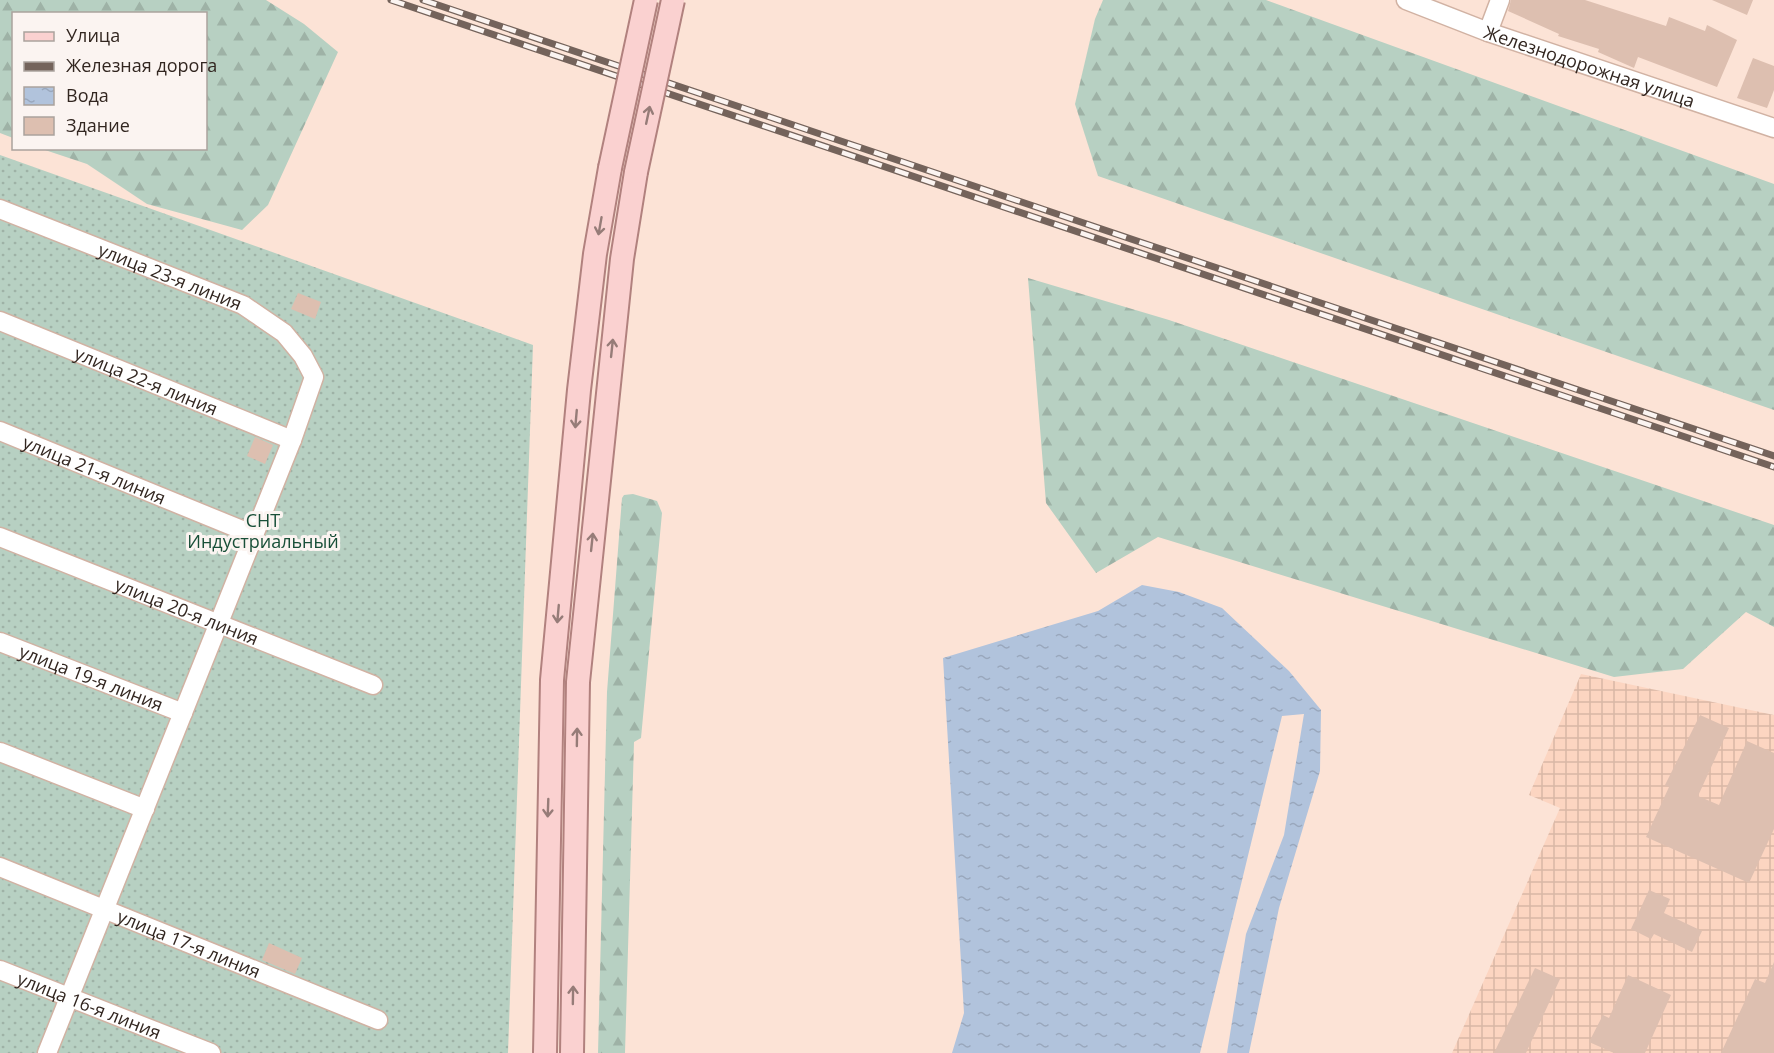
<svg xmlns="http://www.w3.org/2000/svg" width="1774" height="1053" viewBox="0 0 1774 1053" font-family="'Open Sans',sans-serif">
	<defs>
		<pattern id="industrial-grid" width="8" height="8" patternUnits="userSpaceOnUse" patternTransform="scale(1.5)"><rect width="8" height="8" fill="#fcd5c1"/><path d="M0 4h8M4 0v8" fill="none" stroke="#d8b7a6"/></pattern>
		<pattern id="forest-firs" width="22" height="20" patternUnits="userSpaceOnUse" patternTransform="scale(1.5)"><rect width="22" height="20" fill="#b7d0c2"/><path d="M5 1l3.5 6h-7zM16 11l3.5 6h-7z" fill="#9eb2a6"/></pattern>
		<pattern id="garden-dots" width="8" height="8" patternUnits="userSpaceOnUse" patternTransform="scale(1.5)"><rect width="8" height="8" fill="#b7d0c2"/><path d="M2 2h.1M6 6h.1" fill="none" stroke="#9eb2a6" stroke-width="1.8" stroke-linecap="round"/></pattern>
		<pattern id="water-ripples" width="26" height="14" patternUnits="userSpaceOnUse" patternTransform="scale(1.5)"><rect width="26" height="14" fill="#b1c3dc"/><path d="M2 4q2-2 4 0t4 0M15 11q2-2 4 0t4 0" fill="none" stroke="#99a7bc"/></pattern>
	</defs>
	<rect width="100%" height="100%" fill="#fce3d6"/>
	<path fill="url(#industrial-grid)" d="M1581,674L1774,715V1053H1452L1560,808L1529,795Z"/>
	<g fill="url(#forest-firs)">
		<path d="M0,0H266L304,24L338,52L268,205L242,230L147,204L87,164L42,149L206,148V14H14L13,138L0,133Z"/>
		<path d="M1103,0H1266L1774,184V410L1098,176L1075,104L1095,19Z"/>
		<path d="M1028,278L1169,320L1774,525V627L1746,612L1683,669L1614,677L1158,537L1096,573L1046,503Z"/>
		<path d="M633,494L657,501L662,513L641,738L634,742L625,1053H598L607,692L622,498L624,495Z"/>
	</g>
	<path fill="url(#garden-dots)" d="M0,155L533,345L508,1053H0Z"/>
	<path fill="url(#water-ripples)" d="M1142,585L1179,592L1222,608L1289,671L1321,710L1320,771L1279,908L1249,1053H1227L1246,934L1284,835L1304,714L1282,716L1200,1053H952L964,1013L943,658L1098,611Z"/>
	<g fill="#ddbfb0">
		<path d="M1511,0H1585L1666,26L1669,17L1705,31L1707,25L1737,40L1717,87L1638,57L1634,68L1598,52L1599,49L1558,36L1559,34L1508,11Z"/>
		<path d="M1712,0H1753L1747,15Z"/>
		<path d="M1753,58L1774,66V90L1767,108L1737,98Z"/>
		<path d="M298,293L321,302L315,319L291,309Z"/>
		<path d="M255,437L273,445L265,464L247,456Z"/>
		<path d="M1700,715L1729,728L1698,796L1719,805L1747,741L1774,753V829L1749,883L1646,837L1669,787L1665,785Z"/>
		<path d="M1649,890L1670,899L1664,913L1702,931L1692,952L1654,934L1651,939L1631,929Z"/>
		<path d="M269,943L302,958L295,974L262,960Z"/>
		<path d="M1774,962V1053H1721L1755,979L1765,983Z"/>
		<path d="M1535,968L1560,979L1526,1053H1494Z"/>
		<path d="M1628,975L1671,995L1645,1053H1614L1589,1042L1603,1015L1609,1018Z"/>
	</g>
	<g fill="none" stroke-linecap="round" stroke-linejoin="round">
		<defs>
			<g id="minor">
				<path id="s1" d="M1406,0L1488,32L1774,128"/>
				<path d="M1488,32L1500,0"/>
				<path id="s2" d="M0,209L243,305L284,333L303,356L314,377L292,440L47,1053"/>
				<path id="s3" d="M0,321L292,440"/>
				<path id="s4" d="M0,431L254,535"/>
				<path id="s5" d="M0,537L373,685"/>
				<path id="s6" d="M0,642L183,713"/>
				<path d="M0,752L145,809"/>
				<path id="s7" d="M0,867L378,1020"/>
				<path id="s8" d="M0,970L211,1053"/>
			</g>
			<g id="major">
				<path d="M545,1053L552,680L579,390L595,254L610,168"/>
				<path d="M572,1053L578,682L622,259L636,172"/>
			</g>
		</defs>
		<use href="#minor" stroke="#d1b2a3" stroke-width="21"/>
		<use href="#major" stroke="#b1817e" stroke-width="26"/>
		<use href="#minor" stroke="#fff" stroke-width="18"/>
		<use href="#major" stroke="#fad1d0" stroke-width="22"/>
		<defs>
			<g id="rail">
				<path d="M391,0L1774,467"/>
				<path d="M423,0L1774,456"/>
			</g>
		</defs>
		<use href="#rail" stroke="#74635b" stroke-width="7"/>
		<use href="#rail" stroke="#fbf4f1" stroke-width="4.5" stroke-dasharray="14" stroke-linecap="butt"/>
		<defs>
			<g id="major-bridge">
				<path d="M610,168L646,0"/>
				<path d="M636,172L673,0"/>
			</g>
		</defs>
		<use href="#major-bridge" stroke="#b1817e" stroke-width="26" stroke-linecap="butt"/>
		<use href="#major-bridge" stroke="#fad1d0" stroke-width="22"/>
	</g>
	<defs><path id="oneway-shaft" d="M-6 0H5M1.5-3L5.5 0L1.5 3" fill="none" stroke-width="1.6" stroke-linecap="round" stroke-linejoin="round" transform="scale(1.5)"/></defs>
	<g stroke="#967c78">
		<use href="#oneway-shaft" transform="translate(648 115) rotate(-78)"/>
		<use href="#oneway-shaft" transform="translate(600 226) rotate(100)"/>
		<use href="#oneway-shaft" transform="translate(612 348) rotate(-84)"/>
		<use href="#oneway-shaft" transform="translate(576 419) rotate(95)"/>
		<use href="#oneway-shaft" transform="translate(592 542) rotate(-84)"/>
		<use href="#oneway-shaft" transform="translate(558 614) rotate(95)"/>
		<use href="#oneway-shaft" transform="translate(577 737) rotate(-89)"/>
		<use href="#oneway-shaft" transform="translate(548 808) rotate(92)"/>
		<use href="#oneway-shaft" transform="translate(573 995) rotate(-89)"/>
	</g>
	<g text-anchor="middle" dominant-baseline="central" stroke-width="6" stroke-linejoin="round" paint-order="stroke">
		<g font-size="18" fill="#322620" stroke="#fbf4f1">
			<text stroke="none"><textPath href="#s1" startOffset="195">Железнодорожная улица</textPath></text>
			<text stroke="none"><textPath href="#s2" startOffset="183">улица 23-я линия</textPath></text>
			<text stroke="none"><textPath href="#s3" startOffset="158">улица 22-я линия</textPath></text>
			<text stroke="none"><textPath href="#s4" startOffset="102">улица 21-я линия</textPath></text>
			<text stroke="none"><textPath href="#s5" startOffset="201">улица 20-я линия</textPath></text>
			<text stroke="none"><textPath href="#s6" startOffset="98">улица 19-я линия</textPath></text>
			<text stroke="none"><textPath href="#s7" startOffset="204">улица 17-я линия</textPath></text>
			<text stroke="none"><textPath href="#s8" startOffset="96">улица 16-я линия</textPath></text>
		</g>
		<g font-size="18" fill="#184f38" stroke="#fbf4f1">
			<text x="263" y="520">СНТ<tspan x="263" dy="21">Индустриальный</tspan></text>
		</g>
	</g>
	<rect x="12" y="12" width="195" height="138" fill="#fbf4f1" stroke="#aba29d" stroke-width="1.5"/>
	<rect x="24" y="32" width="30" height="9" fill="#fad1d0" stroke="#aba29d" stroke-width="1.5"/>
	<text x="66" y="42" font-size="18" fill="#322620">Улица</text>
	<rect x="24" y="62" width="30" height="9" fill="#74635b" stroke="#aba29d" stroke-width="1.5"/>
	<text x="66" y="72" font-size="18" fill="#322620">Железная дорога</text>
	<rect x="24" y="87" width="30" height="18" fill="url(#water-ripples)" stroke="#aba29d" stroke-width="1.5"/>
	<text x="66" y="102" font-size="18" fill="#322620">Вода</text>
	<rect x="24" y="117" width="30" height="18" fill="#ddbfb0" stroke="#aba29d" stroke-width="1.5"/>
	<text x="66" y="132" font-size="18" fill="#322620">Здание</text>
</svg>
